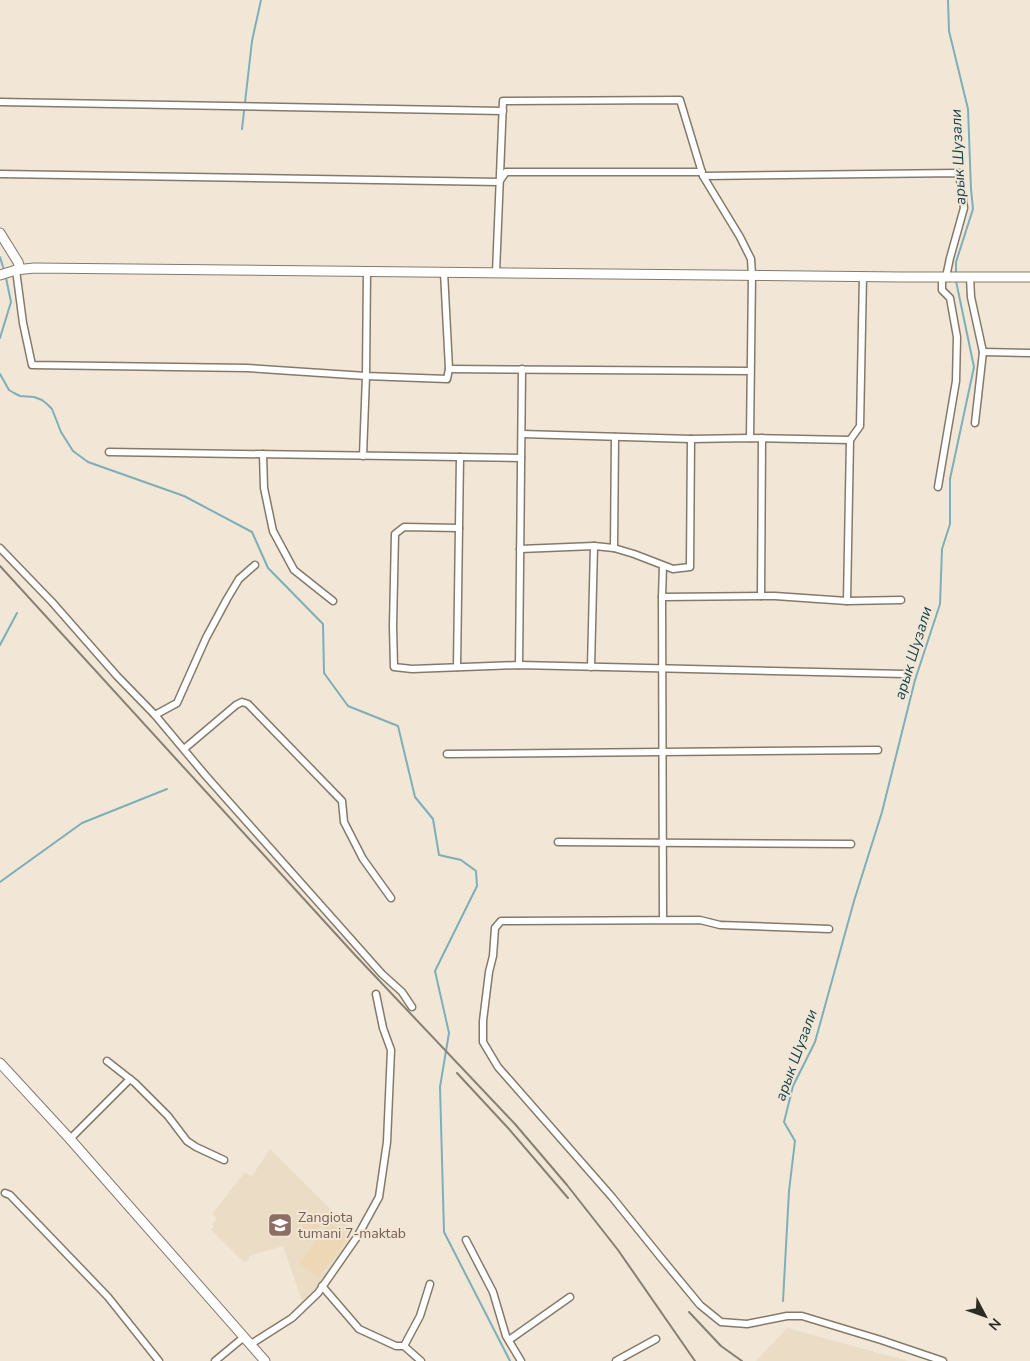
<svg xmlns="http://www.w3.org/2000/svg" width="1030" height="1361" viewBox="0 0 1030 1361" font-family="'Nunito Sans',sans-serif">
	<rect width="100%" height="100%" fill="#f2e7d7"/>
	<g fill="#ebdcc5">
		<path d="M270,1149L353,1231L350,1240L322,1280L307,1298L302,1301L283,1246L249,1256V1260L244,1262L211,1230L214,1227L212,1224L217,1219L212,1214L245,1172L252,1176Z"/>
		<path d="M787,1328L908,1361H756Z"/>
	</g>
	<g fill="#edd7b4">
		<path d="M314,1211L325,1219L308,1242L297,1233Z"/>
		<path d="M330,1223L349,1237L318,1277L299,1263Z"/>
	</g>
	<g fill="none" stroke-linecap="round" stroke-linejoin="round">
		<g stroke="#7cafb8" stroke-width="2">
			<path d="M948,0L949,31L968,109L971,189L973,209L956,262V273"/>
			<path d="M242,129L252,41L261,0"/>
			<path d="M0,257L4,270"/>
			<path d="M0,338L11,302L6,278"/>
			<path d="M0,374L9,390L14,393L20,396L34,397L42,400L47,404L52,409L61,432L73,451L88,462L184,496L252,532L268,568L323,624L324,673L348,706L398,726L415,797L433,819L439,855L461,860L476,871L477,886L435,971L449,1033L440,1087L444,1232L510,1361"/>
			<path d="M0,645L17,613"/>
			<path d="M0,882L82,823L167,789"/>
			<path d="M783,1301L789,1191L795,1141L784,1122L793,1086L815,1042L854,901L882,812L915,680L940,604L942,549L950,524V479L974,367L956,281"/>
		</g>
		<defs>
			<g id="street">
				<path d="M0,102L503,111"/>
				<path d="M0,174L499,182L506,172H702"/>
				<path d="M703,176L959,173L964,208L950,258L946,277"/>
				<path d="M16,270L23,323L32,365L247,368L366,376L447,379L449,369L444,272"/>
				<path d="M496,273L503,101L680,100L703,176L740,237L751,259L752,275L750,438"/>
				<path d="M970,277L971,297L983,352L975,423"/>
				<path d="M983,352L1030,353"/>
				<path d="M449,369L750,371"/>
				<path d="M522,434L691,439L750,438L850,440"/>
				<path d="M109,452L521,458"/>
				<path d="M263,454L264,488L273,531L294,570L333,601"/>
				<path d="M363,456L366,376L367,271"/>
				<path d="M938,487L956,381L957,337L950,298L942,290V277"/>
				<path d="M459,528L404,527L395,534L393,626L394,667L412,669L519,665L905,674"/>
				<path d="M0,548L52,602L117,676L155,715L206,776L382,974L402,992L412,1007"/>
				<path d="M614,548L615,437"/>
				<path d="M520,549L594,546L614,548L634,554L673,569L690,567L691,439"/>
				<path d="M761,596L762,438"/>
				<path d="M662,597L775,596L847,601L901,600"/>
				<path d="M847,601L850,440L860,426L863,276"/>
				<path d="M519,665L522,369"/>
				<path d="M457,667L460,457"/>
				<path d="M591,667L594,546"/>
				<path d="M155,715L177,703L206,638L227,599L239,579L255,565"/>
				<path d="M184,749L236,705L242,702L248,704L342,801L344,822L363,859L391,898"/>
				<path d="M447,754L878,750"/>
				<path d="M558,842L851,844"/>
				<path d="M663,919L662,597L663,566"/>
				<path d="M829,929L720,925L700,920L501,921L495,928L493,956L489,972L483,1021V1042L498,1067L612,1197L662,1259L700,1305L721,1322L747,1324L787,1316H802L881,1340L943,1361"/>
				<path d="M107,1061L135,1083L168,1116L187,1141L196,1147L224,1160"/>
				<path d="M70,1139L130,1079"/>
				<path d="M5,1193L10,1195L108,1297L159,1361"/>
				<path d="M466,1240L493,1292L506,1336L521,1361"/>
				<path d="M322,1286L359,1329L396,1346H404L421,1361"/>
				<path d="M509,1340L570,1297"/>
				<path d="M251,1344L292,1318L318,1293L357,1237L379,1197L387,1142L391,1050L383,1028L376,994"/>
				<path d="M404,1346L420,1316L430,1284"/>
				<path d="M215,1361L244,1337"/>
				<path d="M616,1361L656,1339"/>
			</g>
			<g id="secondary">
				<path d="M0,233L18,262L20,269"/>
				<path d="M0,275L16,270L34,268L902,277H1030"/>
				<path d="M0,1063L70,1139L265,1361"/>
			</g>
		</defs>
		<use href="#street" stroke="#847a6b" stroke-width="9"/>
		<use href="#secondary" stroke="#847a6b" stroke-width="11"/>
		<use href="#street" stroke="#fff" stroke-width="6"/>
		<use href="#secondary" stroke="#fff" stroke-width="9"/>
		<g stroke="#878075" stroke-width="2">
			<path d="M0,566L355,955L515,1124L567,1185L618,1250L695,1361"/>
			<path d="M457,1073L508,1128L568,1198"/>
			<path d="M689,1312L721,1346L742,1361"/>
		</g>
	</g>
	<defs>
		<symbol id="school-square" viewBox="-11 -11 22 22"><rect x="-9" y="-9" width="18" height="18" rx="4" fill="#8d6e63" stroke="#f2e7d7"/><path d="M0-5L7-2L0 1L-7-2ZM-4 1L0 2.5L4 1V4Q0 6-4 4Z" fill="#fff"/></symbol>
	</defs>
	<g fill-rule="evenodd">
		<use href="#school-square" x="266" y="1211" width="28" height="28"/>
	</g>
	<g text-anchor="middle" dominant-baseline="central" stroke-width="4" stroke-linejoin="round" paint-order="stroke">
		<g font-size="14" fill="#785e54" stroke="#f2e7d7" text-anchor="start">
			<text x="298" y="1217">Zangiota<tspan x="298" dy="16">tumani 7-maktab</tspan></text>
		</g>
		<g font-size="15" font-style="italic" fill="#14444a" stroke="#f2e7d7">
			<text transform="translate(958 157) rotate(-93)">арык Шузали</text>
			<text transform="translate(913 653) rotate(-73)">арык Шузали</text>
			<text transform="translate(796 1055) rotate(-70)">арык Шузали</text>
		</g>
	</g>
	<g transform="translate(985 1316) rotate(131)" stroke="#f2e7d7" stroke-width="4" paint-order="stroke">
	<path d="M0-4L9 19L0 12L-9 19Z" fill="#2e2a24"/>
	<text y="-8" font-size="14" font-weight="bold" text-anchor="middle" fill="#2e2a24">N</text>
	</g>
</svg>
